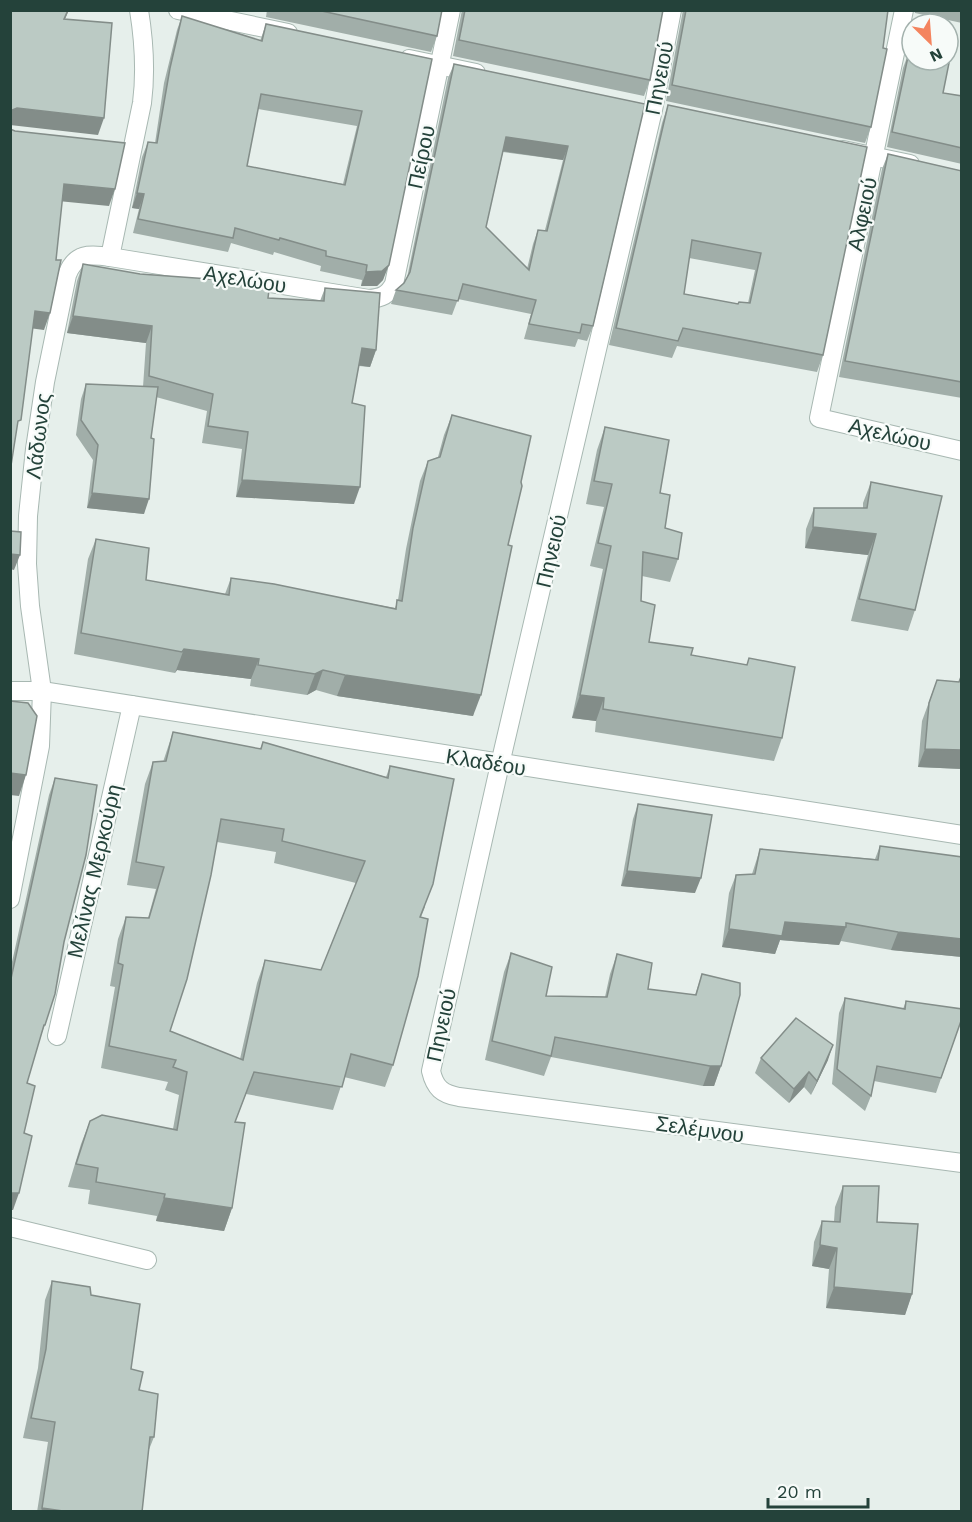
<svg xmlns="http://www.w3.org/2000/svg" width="972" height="1522" viewBox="0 0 972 1522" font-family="'Work Sans',sans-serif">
	<rect width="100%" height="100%" fill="#e6efeb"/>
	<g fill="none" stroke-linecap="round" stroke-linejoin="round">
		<defs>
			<g id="minor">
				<path d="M178,10L288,33"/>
				<path d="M672,10L653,110L500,764L431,1071C435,1088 442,1094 459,1097L962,1163"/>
				<path d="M904,10L819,418L962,451"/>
				<path d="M409,59L476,73"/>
				<path d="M843,150L910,164"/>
				<path d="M110,257L369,299C382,298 388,295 394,284L451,10"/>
				<path d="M10,691H42L962,835"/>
				<path d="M10,899L40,746L42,691L30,606L27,564L28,516L35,449L45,382L67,275C75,253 89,254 110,257L142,103C146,72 144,41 139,10"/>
				<path d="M57,1036L132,705"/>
				<path d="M10,1227L147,1260"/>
			</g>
		</defs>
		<use href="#minor" stroke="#a8b8b2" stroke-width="20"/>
		<use href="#minor" stroke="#fff" stroke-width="18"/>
	</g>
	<g fill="#a1aea9" fill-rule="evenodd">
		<path d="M267,10H442L437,36L431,52L266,17Z"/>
		<path d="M462,10H663L650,80L644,96L453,56Z"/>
		<path d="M683,10H888L871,127L865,143L666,101Z"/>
		<path d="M914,10H962V23L915,13Z"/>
		<path d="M182,16L260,41L266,24L432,59L383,280L377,286H361L362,280L320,271L321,266L274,252L273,255L231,243L228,252L133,233L139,209L132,208L142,157L148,142L155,143L164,83L177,30ZM258,109L357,126L343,184L247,166Z"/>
		<path d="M909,52L943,93L962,96V164L887,147L903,68Z"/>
		<path d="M454,64L645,104L593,326L587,341L578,339L575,347L524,339L531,314L458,299L452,315L391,304L396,290L404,283L407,278L448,78ZM503,152L563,160L545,230H538L533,244L527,269L486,227Z"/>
		<path d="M668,105L867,147L823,355L817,372L677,346L672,358L609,345L662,123ZM689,258L755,270L748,303L738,304L684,294Z"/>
		<path d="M888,154L962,171V398L839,377L882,169Z"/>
		<path d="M83,264L268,298L320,301L325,288L376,350L370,367L359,366L352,403L354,504L236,497L242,449L202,443L207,411L156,397L151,438L144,514L87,508L93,460L76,435L81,399L86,384L143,387L146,343L67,333L77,281Z"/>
		<path d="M452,415L508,545L473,716L337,696L316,690L307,695L250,686L251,679L177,670L175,673L74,654L88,559L96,539L146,580L225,594L231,578L395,608L398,600L406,549L420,481L428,461L438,457L444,435Z"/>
		<path d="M605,427L660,493L665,528L678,559L670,582L642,576L641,601L649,642L691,655L782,738L774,761L595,732L596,721L572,718L603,569L590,566L604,507L586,504L597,450Z"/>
		<path d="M871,482L915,610L908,631L851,621L868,555L805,548L806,529L814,508H863V503Z"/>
		<path d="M962,674V769L918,767L922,721L937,680L959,682Z"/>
		<path d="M173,732L260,749L263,742L386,777L390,766L425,907L421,917L393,1065L385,1087L344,1077L333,1110L246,1094L235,1122L232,1208L224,1231L156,1221L157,1216L88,1204L90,1190L68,1187L81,1144L90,1121L173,1129L179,1095L165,1090L168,1082L101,1068L115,987L110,986L118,939L126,917L148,918L156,889L127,885L145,784L153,762H163ZM217,842L276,852L274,863L356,883L321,970L265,960L257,983L240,1059L170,1031Z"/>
		<path d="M55,778L64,942L45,1025L38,1042L27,1083L24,1133L13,1210H10V971L49,795Z"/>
		<path d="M638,804L695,893L621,886L633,819Z"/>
		<path d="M880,846L962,857V957L891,950L841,941L839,945L780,940L775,954L722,947L729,893L736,875L752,874L760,849L875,859Z"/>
		<path d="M511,953L546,996L605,997L610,974L617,954L648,989L695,995L702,974L721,1066L714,1086H703L551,1057L544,1076L485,1060L504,972Z"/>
		<path d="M845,998L903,1009L906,1001L962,1018L936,1093L874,1081L871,1096L865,1111L832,1084L839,1013Z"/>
		<path d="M761,1058L828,1060L811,1095L804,1087L789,1103L755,1073Z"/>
		<path d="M843,1186L877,1222L912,1294L905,1315L826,1308L829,1269L812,1266L814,1242L822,1221H834L835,1207Z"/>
		<path d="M52,1281L91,1295L131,1369L139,1390L154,1437L148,1452L142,1512H37L48,1442L23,1438L38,1368L45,1300Z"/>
	</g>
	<g fill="#838d89">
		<path d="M68,10H69L58,35L64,19Z"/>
		<path d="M17,108L104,118L98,135L10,125V111Z"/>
		<path d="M506,137L568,146L563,160L501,151Z"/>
		<path d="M64,184L115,189L109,206L58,201Z"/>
		<path d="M137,193L144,194L139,209L132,208Z"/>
		<path d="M389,265L383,280L377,286H361L366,272Z"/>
		<path d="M35,311L50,313L44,330L29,328Z"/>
		<path d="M73,316L152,326L146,343L67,333Z"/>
		<path d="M362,348L376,350L370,367L356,365Z"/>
		<path d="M242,480L360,487L354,504L236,497Z"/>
		<path d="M92,493L149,499L144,514L87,508Z"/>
		<path d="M813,527L876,534L868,555L805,548Z"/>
		<path d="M10,554L20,555L14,570L10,569Z"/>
		<path d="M184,649L259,659L251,679L177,670L175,673Z"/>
		<path d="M323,670L316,690L307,695L315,674Z"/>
		<path d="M345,675L481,695L473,716L337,696Z"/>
		<path d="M580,695L604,698L596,721L572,718Z"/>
		<path d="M925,749L962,750V769L918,767Z"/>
		<path d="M10,773L26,775L19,796L10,795Z"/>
		<path d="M627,871L701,878L695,893L621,886Z"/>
		<path d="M785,922L846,927L839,945L780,940L775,954L722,947L729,929Z"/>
		<path d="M898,932L962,939V957L891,950Z"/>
		<path d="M833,1045L828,1060L811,1095L817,1081Z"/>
		<path d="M710,1066H721L714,1086H703Z"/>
		<path d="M809,1072L804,1087L789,1103L794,1089Z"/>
		<path d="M10,1193H19L13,1210H10Z"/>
		<path d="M164,1198L232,1208L224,1231L156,1221Z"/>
		<path d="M820,1245L837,1248L829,1269L812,1266Z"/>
		<path d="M834,1287L912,1294L905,1315L826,1308Z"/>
		<path d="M42,1508L70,1512H41Z"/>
	</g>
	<g fill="#bbcac4" stroke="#838d89" stroke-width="1.5" fill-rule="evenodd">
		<path d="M10,10H68L64,19L112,23L104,118L17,108L10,111Z"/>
		<path d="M317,10H442L437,36Z"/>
		<path d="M465,10H663L650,80L459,40Z"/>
		<path d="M686,10H888L883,48L887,49L871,127L672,85Z"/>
		<path d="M182,16L262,41L266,24L432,59L389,265L382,271L366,272L367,265L326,256V251L280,238L279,240L235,228L233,238L138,219L144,194L137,193L148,142L157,143L170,68ZM261,94L362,111L345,185L247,166Z"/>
		<path d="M909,52L912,53V60H948V58H950L943,93L962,96V148L892,132Z"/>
		<path d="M454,64L645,104L593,326L582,324L580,333L529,324L536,300L463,284L458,301L396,290L404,283L410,272ZM506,137L568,146L547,231L538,230L529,270L486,227Z"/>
		<path d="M668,105L867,147L823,355L683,328L678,341L616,328ZM692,240L761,253L750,303L739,302L738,304L684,294Z"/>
		<path d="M10,129L15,131L125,143L115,189L64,184L56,260H61L50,313L35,311L21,420L18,421L10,472Z"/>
		<path d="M888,154L962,171V382L845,361Z"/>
		<path d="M83,264L140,274L237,281L269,290L268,298L324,301L325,288L380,293L376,350L362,348L352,403L365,406L360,487L242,480L248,432L208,426L213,394L149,376L152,326L73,316Z"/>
		<path d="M86,384L158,387L151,438L154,439L149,499L92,493L98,445L81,420Z"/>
		<path d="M452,415L531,436L521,482L522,486L508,545L512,546L481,695L345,675L323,670L315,674L258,665L259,659L184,649L182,652L81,633L96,539L149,548L146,580L229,595L231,578L274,584L396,609L397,600L402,601L413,528L428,461L440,457Z"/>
		<path d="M605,427L669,440L660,493L670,495L665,528L682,533L678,559L643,552L641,601L655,605L649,642L693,648L691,655L747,665L749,658L795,667L782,738L603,709L604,698L580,695L611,546L598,543L612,484L594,481Z"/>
		<path d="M871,482L942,496L915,610L859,599L876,534L813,527L814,508H867Z"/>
		<path d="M10,531L21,532L20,555L10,554Z"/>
		<path d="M962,674V750L925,749L929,703L937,680L959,682Z"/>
		<path d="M10,701L28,703L37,716L26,775L10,773Z"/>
		<path d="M173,732L261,749L263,742L388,778L390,766L454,779L433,884L420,917L428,919L418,976L393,1065L351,1054L342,1087L254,1072L235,1122L245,1123L232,1208L164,1198L165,1194L96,1182L98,1168L76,1164L90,1121L102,1115L177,1130L187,1072L173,1067L176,1060L109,1046L123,965L118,963L126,917L149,918L164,867L136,862L153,762L166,761ZM221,819L284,829L282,841L365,861L321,970L265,960L243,1060L170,1031L187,979L211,875Z"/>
		<path d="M55,778L97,785L86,855L64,942L55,994L45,1025H44L27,1083L35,1086L24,1133L32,1136L19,1193H10V983Z"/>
		<path d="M638,804L712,815L701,878L627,871Z"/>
		<path d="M880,846L962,857V939L898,932L846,923V927L785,922L782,936L729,929L736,875L755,874L760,849L878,860Z"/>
		<path d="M511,953L552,967L546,996L607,997L617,954L652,963L648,989L696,995L702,974L740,983V995L721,1066H710L555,1037L551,1056L492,1041Z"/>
		<path d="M845,998L905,1009L906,1001L962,1009V1018L941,1078L877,1066L871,1096L837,1069Z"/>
		<path d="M796,1018L833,1045L817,1081L809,1072L794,1089L761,1058Z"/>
		<path d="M843,1186H879L877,1222L918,1224L912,1294L834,1287L837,1248L820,1245L822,1221L840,1222Z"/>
		<path d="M52,1281L90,1287L91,1295L140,1304L131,1369L143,1372L139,1390L158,1394L154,1437H150L142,1512H70L42,1508L55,1422L31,1418L46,1349Z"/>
	</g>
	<g text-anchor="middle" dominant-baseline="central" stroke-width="4.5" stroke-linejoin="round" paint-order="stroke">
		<g font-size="21" fill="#24423a" stroke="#f7fbf9">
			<text transform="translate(659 78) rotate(-79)">Πηνειού</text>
			<text transform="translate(421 157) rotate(-78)">Πείρου</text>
			<text transform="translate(862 214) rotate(-78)">Αλφειού</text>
			<text transform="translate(245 279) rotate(9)">Αχελώου</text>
			<text transform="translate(890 434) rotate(13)">Αχελώου</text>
			<text transform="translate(38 436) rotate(-83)">Λάδωνος</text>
			<text transform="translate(551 551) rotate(-77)">Πηνειού</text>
			<text transform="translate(486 762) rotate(9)">Κλαδέου</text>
			<text transform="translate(94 871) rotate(-77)">Μελίνας Μερκούρη</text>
			<text transform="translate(441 1025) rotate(-78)">Πηνειού</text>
			<text transform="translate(700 1129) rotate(8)">Σελέμνου</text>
		</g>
	</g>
	<rect width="972" height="1522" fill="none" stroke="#24423a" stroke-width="24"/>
	<g transform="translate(930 42) rotate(155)"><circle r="28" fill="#f7fbf9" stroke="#a3b1ad" stroke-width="1.5"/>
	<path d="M0-4.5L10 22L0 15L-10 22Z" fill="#f4845f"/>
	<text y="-9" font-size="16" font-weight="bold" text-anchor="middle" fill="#24423a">N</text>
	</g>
	<path d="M768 1498v9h100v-9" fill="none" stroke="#24423a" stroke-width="3"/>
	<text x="777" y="1498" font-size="18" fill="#24423a" stroke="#f7fbf9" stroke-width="4.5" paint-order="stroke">20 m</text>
</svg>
